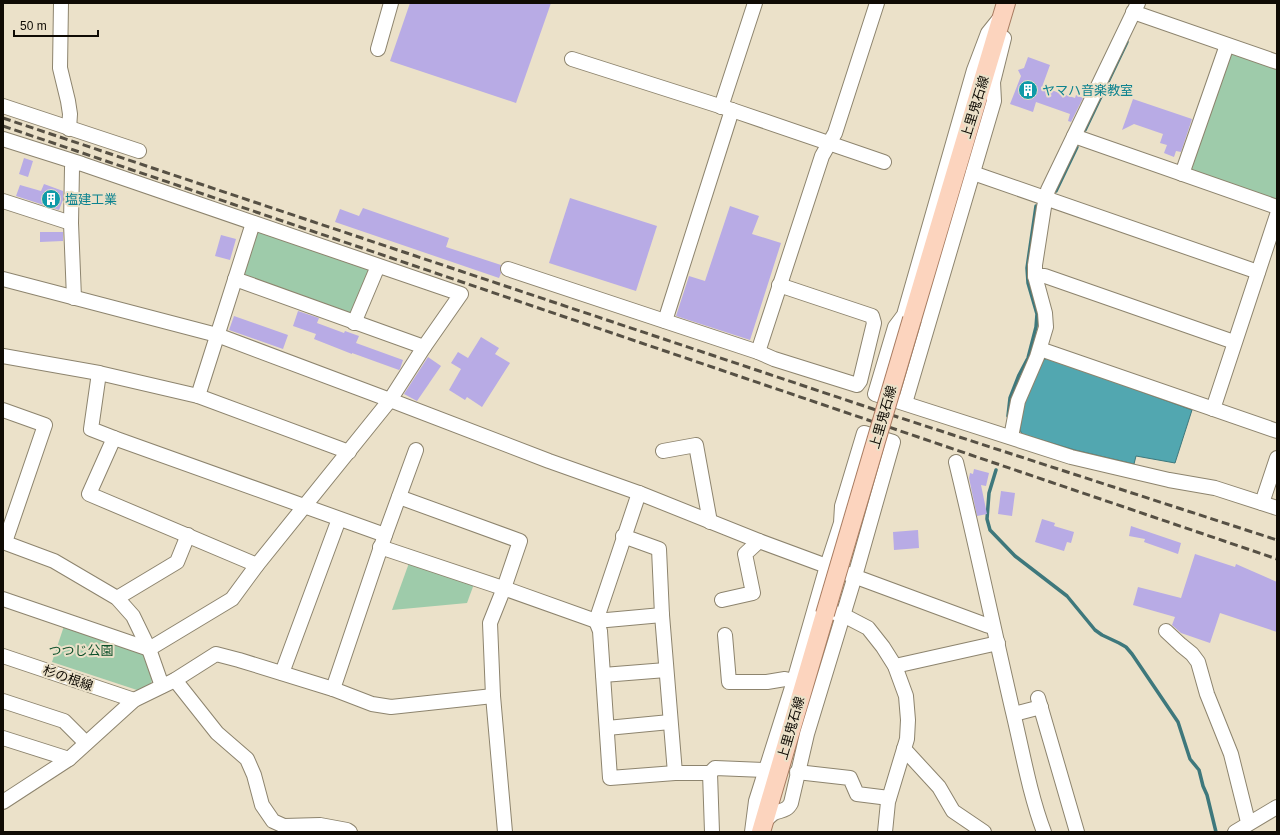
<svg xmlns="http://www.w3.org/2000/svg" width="1280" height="835" viewBox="0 0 1280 835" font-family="Arial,'Noto Sans JP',sans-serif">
	<rect width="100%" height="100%" fill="#ebe1c9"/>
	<g fill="#9ecbaa">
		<path d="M1234,52L1277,68V202L1192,172L1190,167L1229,55Z"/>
		<path d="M261,231L368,266L371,273L355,314L349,316L246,276L242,270L254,233Z"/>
		<path d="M409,563L474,584L467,603L392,610Z"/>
		<path d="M65,623L144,654L152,680L151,684L140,691L52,662Z"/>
	</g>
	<path fill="#52a7b0" stroke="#3e787c" d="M1048,358L1192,410L1175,463L1136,456L1134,464L1075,450L1022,434L1020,430L1024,402L1043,360Z"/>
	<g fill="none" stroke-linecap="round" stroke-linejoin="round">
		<g stroke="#3e787c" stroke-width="3.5">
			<path d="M1085,130L1127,42"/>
			<path d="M1056,191L1077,147"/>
			<path d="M1008,416L1010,398L1019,375L1028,358L1036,327L1037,314L1028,283L1027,268L1036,206"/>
			<path d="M996,470L989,493L987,519L990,530L1015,556L1067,596L1095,630L1102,635L1119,643L1126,647L1132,654L1178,722L1190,759L1199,770L1203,786L1207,795L1216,832"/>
		</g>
	</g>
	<g fill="#b8abe5">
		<path d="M410,3H551L516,103L390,61Z"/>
		<path d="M1028,57L1050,65L1042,87L1075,98L1076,95L1083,98L1071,122L1068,121L1070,114L1036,102L1033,112L1010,104L1021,76L1018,70L1024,68Z"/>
		<path d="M1133,99L1192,119L1181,152L1176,151L1174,157L1164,153L1167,145L1160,143L1163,134L1134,124L1122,130Z"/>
		<path d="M24,158L33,161L28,177L19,174Z"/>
		<path d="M44,184L63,191V200L59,210L16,196L20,185L41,191Z"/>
		<path d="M570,198L657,226L636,291L549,263Z"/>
		<path d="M730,206L759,216L752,234L781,243L750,340L676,316L689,276L705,281Z"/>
		<path d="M363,208L449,238L446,247L501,265L500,270L501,273L499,278L335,222L340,209L359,216Z"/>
		<path d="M40,232H63V241L40,242Z"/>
		<path d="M221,235L236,239L230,260L215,256Z"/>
		<path d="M298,311L319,318L317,323L344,333L345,331L359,336L356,343L403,360L400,369L399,370L352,353V354L314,339L316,334L293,326Z"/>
		<path d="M234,316L288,335L283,349L229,330Z"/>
		<path d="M481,337L499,348L495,354L510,363L482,407L467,397L465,400L449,390L461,369L451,363L458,352L468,358Z"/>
		<path d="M428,357L441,366L417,401L404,394Z"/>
		<path d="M974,469L989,473L986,486L981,485L987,514L977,516L969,478L970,473L973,474Z"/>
		<path d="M1001,491L1015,493L1012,516L998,514Z"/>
		<path d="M1042,519L1055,523L1054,526L1074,532L1071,543L1067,542L1064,551L1035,542Z"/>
		<path d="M1131,526L1181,543L1178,554L1144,542L1145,539L1129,536Z"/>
		<path d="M918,530L919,548L894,550L893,532Z"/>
		<path d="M1195,554L1235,567L1236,564L1277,582V632L1220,613L1210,643L1181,633L1172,625L1175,617L1133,605L1138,587L1181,598Z"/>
	</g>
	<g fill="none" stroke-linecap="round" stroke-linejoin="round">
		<defs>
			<g id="minor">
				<path d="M61,3L60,68L68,101L70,114L69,129"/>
				<path d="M1133,12L1277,62"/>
				<path d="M1000,18L988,33L974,70L904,315L895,327L875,394L1071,457L1169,480L1215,488L1277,508"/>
				<path d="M378,49L391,3"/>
				<path d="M572,59L732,110L884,162"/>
				<path d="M3,106L139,151"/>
				<path d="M721,107L755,3"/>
				<path d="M1074,136L1277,207"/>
				<path d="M3,139L82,164L461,294L424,347L390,400L257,565L232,599L149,649L3,599"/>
				<path d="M73,162L72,168L71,223L74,298"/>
				<path d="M973,173L1258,272"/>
				<path d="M1182,174L1227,45"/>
				<path d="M3,201L71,223"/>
				<path d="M508,269L758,352L774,359L857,385L860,381L874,323L872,316L779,285"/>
				<path d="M1035,276H1045L1234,342"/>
				<path d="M3,279L217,335L390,400L549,461L639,493L759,541L986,625L993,627"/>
				<path d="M235,279L424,347"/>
				<path d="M665,321L732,110"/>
				<path d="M354,323L378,266"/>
				<path d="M1040,349L1277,431"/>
				<path d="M758,352L822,156L835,133L877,3"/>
				<path d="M3,356L99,373L198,396L349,452"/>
				<path d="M99,373L91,429L114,438L385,535"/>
				<path d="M198,396L253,223"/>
				<path d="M905,403L994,101L993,82L1004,38"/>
				<path d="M1213,409L1277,215"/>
				<path d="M3,410L45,425L5,542"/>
				<path d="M1011,437L1018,401L1037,357L1046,327L1045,313L1035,276V265L1044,207L1048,190L1138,3"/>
				<path d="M114,438L89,494L257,565"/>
				<path d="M663,451L696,445L710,522"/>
				<path d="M956,462C976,544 993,626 1012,708C1022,749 1029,792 1044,832"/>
				<path d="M639,493L596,621L600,631L610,778L675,773H710L712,832"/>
				<path d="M399,497L520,541L504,588L490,623L493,696L505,832"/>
				<path d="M1262,503L1277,458"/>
				<path d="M623,536L659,549L662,615L675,773"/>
				<path d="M3,542L54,561L117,598L133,616L149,649L162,686"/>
				<path d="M380,547L509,590L596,621L662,615"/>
				<path d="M117,598L177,562L188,535"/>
				<path d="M722,600L753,593L745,554L759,541"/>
				<path d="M835,613L843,615L868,628L883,647L895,666L906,696L908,720L907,739L888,802L885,832"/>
				<path d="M1166,631L1181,645L1192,654L1198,662L1207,694L1231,754L1247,818L1249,823"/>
				<path d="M725,635L729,682H767L785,679L794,681"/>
				<path d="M3,656L134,700"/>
				<path d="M895,666L998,643"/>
				<path d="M282,673L339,519"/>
				<path d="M603,675L666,670"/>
				<path d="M175,680L217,733L247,759L254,775L262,805L273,821L284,826L320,825L347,830L350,832"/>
				<path d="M333,689L385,535L416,450"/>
				<path d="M1038,698L1077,832"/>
				<path d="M3,701L64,721L86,743"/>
				<path d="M1014,714L1041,707"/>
				<path d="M607,728L670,722"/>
				<path d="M3,738L69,759"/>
				<path d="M904,749L939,787L953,811L984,832"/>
				<path d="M797,772L850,778L857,794L889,798"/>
				<path d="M710,773L715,768L765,770"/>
				<path d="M3,802L69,759L134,700L175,680L216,654L239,660L333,689L372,704L391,707L493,696"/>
				<path d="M752,832L756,801L794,681L827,566L841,523L842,506L864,433L893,442L855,576L807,734L791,803C787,811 781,810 774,813C771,815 767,819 764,822"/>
				<path d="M1235,832L1277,807"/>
			</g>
			<g id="major">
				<path d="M912,319L1006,3"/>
				<path d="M761,832L825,614"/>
			</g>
		</defs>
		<use href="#minor" stroke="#8d846e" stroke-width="16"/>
		<use href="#major" stroke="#a87b60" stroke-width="20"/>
		<use href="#minor" stroke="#fff" stroke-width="14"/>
		<use href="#major" stroke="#fcd4be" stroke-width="18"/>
		<g stroke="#565044" stroke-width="3" stroke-dasharray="8 4" stroke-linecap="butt">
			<path d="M3,118L873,409L1277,540"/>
			<path d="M3,126L1277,559"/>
		</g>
		<defs>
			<path id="major-bridge" d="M825,614L912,319"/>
		</defs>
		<use href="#major-bridge" stroke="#a87b60" stroke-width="20" stroke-linecap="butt"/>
		<use href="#major-bridge" stroke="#fcd4be" stroke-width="18"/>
	</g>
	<defs>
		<symbol id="building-disc" viewBox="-11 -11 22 22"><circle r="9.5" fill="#0f9aa8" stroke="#ebe1c9"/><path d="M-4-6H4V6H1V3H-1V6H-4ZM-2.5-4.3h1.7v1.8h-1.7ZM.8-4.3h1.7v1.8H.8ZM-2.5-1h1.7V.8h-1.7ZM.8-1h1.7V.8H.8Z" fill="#fff"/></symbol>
	</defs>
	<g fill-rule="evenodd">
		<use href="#building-disc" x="1017" y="79" width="22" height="22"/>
		<use href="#building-disc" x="40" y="188" width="22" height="22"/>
	</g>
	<g text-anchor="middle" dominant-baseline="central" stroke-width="4" stroke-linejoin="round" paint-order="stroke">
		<g font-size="13" fill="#0d838f" stroke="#ebe1c9" text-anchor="start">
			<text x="1042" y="90">ヤマハ音楽教室</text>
			<text x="65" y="199">塩建工業</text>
		</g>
		<g font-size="13" fill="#0f0b04" stroke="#ebe1c9">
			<text transform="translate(975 107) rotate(-73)">上里鬼石線</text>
			<text transform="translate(883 417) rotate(-74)">上里鬼石線</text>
			<text transform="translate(68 678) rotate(19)">杉の根線</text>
			<text transform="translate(791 728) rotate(-74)">上里鬼石線</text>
		</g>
		<g font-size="13" fill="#0c502a" stroke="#ebe1c9">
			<text x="81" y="650">つつじ公園</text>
		</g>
	</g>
	<rect width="1280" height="835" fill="none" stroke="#0f0b04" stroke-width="8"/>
	<path d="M14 30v6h84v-6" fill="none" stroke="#0f0b04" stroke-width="2"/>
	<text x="20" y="30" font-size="12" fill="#0f0b04" stroke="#ebe1c9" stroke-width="3" paint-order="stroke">50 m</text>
</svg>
